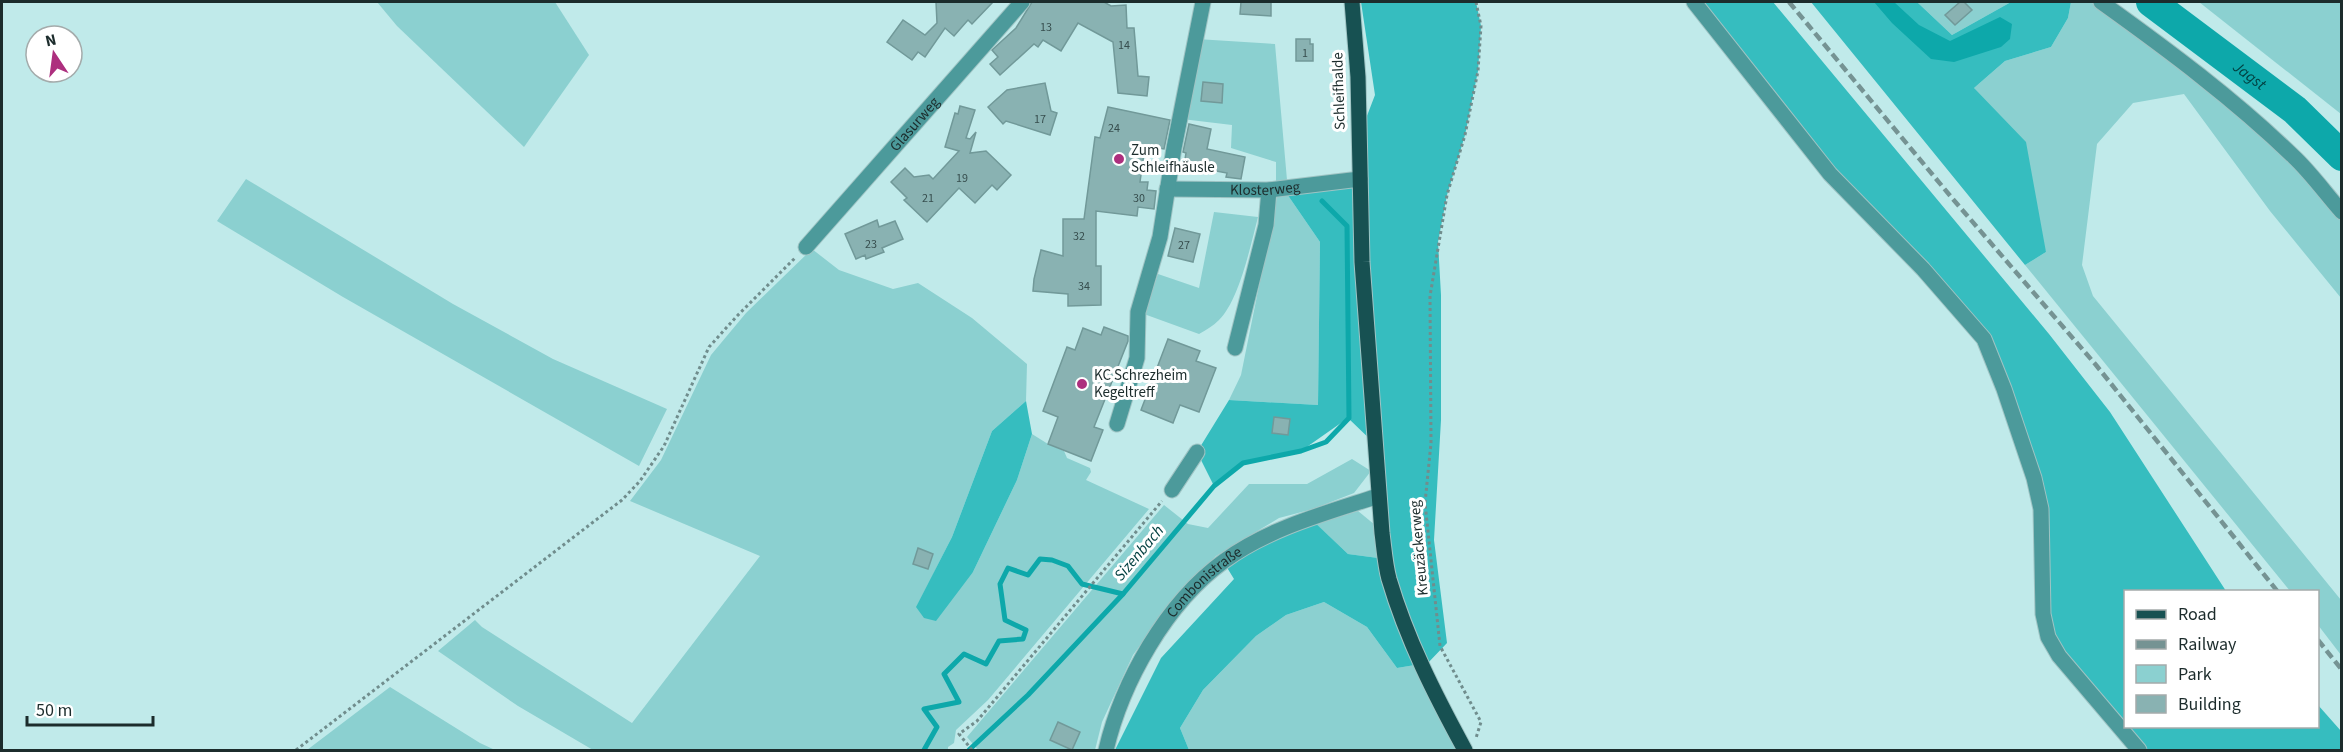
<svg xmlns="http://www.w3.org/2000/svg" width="2343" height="752" viewBox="0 0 2343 752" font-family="'Source Sans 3',sans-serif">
	<rect width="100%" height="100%" fill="#c0eaea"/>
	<g fill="#8bd0d0">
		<path d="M377,2H555L589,55L524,147L397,26Z"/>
		<path d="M1917,2H2011L1952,35Z"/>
		<path d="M2071,2H2091L2165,54L2291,161L2341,220V298L2270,211L2184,94L2133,103L2097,144L2082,265L2093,296L2341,600V655L2318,625V592L2290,591L2025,265L2046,252L1974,88L2005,61L2051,47L2068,18Z"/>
		<path d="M2199,2H2341V114Z"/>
		<path d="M1197,39L1275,44L1287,180L1276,182V162L1231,148L1232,125L1182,119Z"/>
		<path d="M246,179L453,304L553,359L667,409L639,466L343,297L217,221Z"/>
		<path d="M1287,194L1320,242L1318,405L1229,400L1241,375L1277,197Z"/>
		<path d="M1214,212L1258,217C1251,244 1239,301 1219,320C1213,326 1206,330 1199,334L1144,314L1158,274L1199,288Z"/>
		<path d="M812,249L839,270L893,289L918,283L972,318L1027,364L1026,401L992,431L952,537L917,606L973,572L1017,480L1032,434L1048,444L1064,451L1067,458L1090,468L1091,472L1086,480L1149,509L988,700L956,730L954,743L948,747V750H593L518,706L438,651L475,620L482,627L632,723L760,556L630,501L661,460L711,355L746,313Z"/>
		<path d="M1352,459L1371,471L1354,493L1313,509L1279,518L1216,556L1172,602L1133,655L1102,722L1095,750H978L967,737L1164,505L1188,524L1208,528L1249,484H1307Z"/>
		<path d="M1358,511L1375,525L1378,558L1348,554L1316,524Z"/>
		<path d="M1324,602L1367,627L1397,668L1415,665L1458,750H1189L1180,728L1203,690L1256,636L1286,615Z"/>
		<path d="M390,687L480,743L495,750H307Z"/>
	</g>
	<g fill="#36bdbf">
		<path d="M1361,2H1476L1481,26L1478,71L1465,135L1447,195L1438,242L1441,295V420L1434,540L1447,643L1426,665L1394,575L1384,495L1368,259L1365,121L1375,95Z"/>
		<path d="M1694,2H1773L2049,334L2110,412L2226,591L2126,592V726H2318V705L2341,731V750H2141L2048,637L2041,509L1984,339L1830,174Z"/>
		<path d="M1811,2H1917L1952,35L2011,2H2071L2068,18L2051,47L2005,61L1974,88L2026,142L2046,252L2025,265Z"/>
		<path d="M1360,179L1375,444L1348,418L1301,451L1243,463L1214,486L1197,452L1229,400L1318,405L1320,242L1287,194Z"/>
		<path d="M1026,401L1032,434L1017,480L973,572L936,621L924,618L916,607L952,537L992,431Z"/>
		<path d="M1310,518L1348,554L1378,558L1415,665L1397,668L1367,627L1324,602L1286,615L1256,636L1203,690L1180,728L1189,750H1115L1161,658L1234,579L1223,561Z"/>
	</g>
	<path fill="#0da8aa" d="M1874,2H1894L1919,25L1950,41L2000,17L2012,24L2010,39L2001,47L1954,62L1931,59L1892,23Z"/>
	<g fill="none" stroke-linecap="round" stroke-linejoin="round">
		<g stroke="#0da8aa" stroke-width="5">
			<path d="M924,750L937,727L924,709L959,702L944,674L964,654L986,664L999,641L1023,639L1026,630L1005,620L1000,584L1008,568L1028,575L1040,559L1052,560L1068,566L1082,584L1123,594L1214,486L1243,463L1301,451L1326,442L1349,418L1347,226L1322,201"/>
			<path d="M969,750L1028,695L1123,594"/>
		</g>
		<path stroke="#0da8aa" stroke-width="30" id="s1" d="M2151,2L2295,110L2342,156"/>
	</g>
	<g fill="#89b2b2" stroke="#719999" stroke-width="1.5">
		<path d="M936,2H993L972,24L968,20L954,36L945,28L925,57L918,52L912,60L887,42L903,20L925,35L937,23Z"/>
		<path d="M1032,2H1104L1111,6L1126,5L1127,28H1134L1138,76L1149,77L1147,96L1118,93L1113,42L1078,23L1061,51L1043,40L1038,47L1034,44L1000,75L990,64L998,57L992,50L1016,28Z"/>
		<path d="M1241,2H1271V16L1240,14Z"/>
		<path d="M1960,2H1964L1972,10L1955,25L1945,15Z"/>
		<path d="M1296,39H1310V44H1313V61H1296Z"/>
		<path d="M1203,82L1223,84L1222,103L1201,101Z"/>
		<path d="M1045,83L1051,111L1057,113L1050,135L1006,121L1003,124L988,107L1007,90Z"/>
		<path d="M960,106L975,110L966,138L970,139L976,132L970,153L986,151L1011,175L997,190L992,185L975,203L959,188L927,222L904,200L907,198L891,182L905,168L914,177L929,175L933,179L959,151L945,147L955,113L958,114Z"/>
		<path d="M1108,107L1170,120L1164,149L1145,146L1140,182H1148L1147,190L1156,191L1154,209L1138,207L1137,216L1096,211V266H1101V305L1068,306V294L1033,291L1034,279L1041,250L1063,256V219H1084L1095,137L1100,138Z"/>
		<path d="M1189,124L1211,129L1207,149L1245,157L1241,179L1226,177L1227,173L1184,165L1186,153L1183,152Z"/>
		<path d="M877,220L879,227L895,221L903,239L882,248L884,252L866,259L865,255L856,259L845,234Z"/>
		<path d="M1175,228L1200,234L1193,262L1168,256Z"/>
		<path d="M1104,327L1128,336V341L1094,427L1103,430L1091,461L1048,444L1058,417L1043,411L1067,347L1075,350L1083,328L1101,335Z"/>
		<path d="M1168,339L1200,351L1196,361L1216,368L1199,412L1180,405L1173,423L1141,410Z"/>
		<path d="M1274,417L1290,419L1288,435L1272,433Z"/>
		<path d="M918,548L933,554L928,569L913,564Z"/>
		<path d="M1058,722L1080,732L1072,750L1050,740Z"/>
	</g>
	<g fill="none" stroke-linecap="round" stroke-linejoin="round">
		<defs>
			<g id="minor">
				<path d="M1694,2L1830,174L1923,269L1984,339L2004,389L2034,478L2041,509L2043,614L2048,637L2059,656L2139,750"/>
				<path d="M2101,2C2168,50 2234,99 2294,157C2311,173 2326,194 2342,212"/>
				<path id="s2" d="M1167,189L1269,190L1360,179"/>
				<path id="s3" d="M806,247L1022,2"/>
				<path d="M1235,348L1266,225L1269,190"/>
				<path d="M1117,424L1137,358L1138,312L1160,237L1174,148L1203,2"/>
				<path d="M1172,490L1197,452"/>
				<path id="s4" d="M1106,750C1122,682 1166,603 1224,561C1269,528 1326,513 1378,496"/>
			</g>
			<path id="major" d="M1352,2L1358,77L1362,262L1382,533C1384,548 1385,564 1389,579C1407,640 1435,695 1465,750"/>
		</defs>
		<use href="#minor" stroke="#9fc4c4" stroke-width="17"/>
		<use href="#major" stroke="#9fc4c4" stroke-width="17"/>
		<g stroke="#708d8d" stroke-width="3" stroke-dasharray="3 3" stroke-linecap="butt">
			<path d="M1476,2L1481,26L1478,71L1465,135L1447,195L1430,296L1431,443L1425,503L1440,646L1481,722L1476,738"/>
			<path d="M296,750L622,500L640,481L664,446L709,347L737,316L795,258"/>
			<path d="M972,750L959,734L977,721L1162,501"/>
		</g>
		<use href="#minor" stroke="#4c9a9b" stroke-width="15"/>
		<use href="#major" stroke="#175152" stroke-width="15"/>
		<g stroke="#759393" stroke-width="4.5" stroke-dasharray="9 4.5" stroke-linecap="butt">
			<path d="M1789,2L1952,198L2096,365L2278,592"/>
			<path d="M2318,640L2342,670"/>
		</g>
	</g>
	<g fill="#ad2f7e" stroke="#fff" stroke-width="2">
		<circle cx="1119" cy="159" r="6"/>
		<circle cx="1082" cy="384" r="6"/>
	</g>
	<g text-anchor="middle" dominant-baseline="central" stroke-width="6" stroke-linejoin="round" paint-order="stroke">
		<g font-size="12" fill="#374e4e">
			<text x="1046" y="27">13</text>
			<text x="1124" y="45">14</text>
			<text x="1305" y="53">1</text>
			<text x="1040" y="119">17</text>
			<text x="1114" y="128">24</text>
			<text x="962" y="178">19</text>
			<text x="928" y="198">21</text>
			<text x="1139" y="198">30</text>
			<text x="1079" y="236">32</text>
			<text x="871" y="244">23</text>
			<text x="1184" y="245">27</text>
			<text x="1084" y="286">34</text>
		</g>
		<g font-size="15" fill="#1c2c2c" stroke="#fff">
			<text transform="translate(1339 91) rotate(-92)">Schleifhalde</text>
			<text stroke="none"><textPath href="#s3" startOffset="164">Glasurweg</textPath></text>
			<text stroke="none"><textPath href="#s2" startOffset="98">Klosterweg</textPath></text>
			<text transform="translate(1419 548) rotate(-95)">Kreuzäckerweg</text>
			<text stroke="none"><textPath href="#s4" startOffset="198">Combonistraße</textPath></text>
		</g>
		<g font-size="15" fill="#1c2c2c" stroke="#fff" text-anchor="start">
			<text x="1131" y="150">Zum<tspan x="1131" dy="17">Schleifhäusle</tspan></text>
			<text x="1094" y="375">KC Schrezheim<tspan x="1094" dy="17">Kegeltreff</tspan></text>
		</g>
		<g font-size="16" font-style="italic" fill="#024041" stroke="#fff">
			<text stroke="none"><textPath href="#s1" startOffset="123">Jagst</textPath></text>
			<text transform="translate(1139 553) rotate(-50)">Sizenbach</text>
		</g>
	</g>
	<rect width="2343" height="752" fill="none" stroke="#1c2c2c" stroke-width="6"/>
	<rect x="2124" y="590" width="195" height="138" fill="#ffffff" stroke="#a4abab" stroke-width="1.5"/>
	<rect x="2136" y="610" width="30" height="9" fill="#175152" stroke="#a4abab" stroke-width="1.5"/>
	<text x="2178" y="620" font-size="18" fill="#1c2c2c">Road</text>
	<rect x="2136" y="640" width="30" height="9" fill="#759393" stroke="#a4abab" stroke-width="1.5"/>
	<text x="2178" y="650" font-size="18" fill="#1c2c2c">Railway</text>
	<rect x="2136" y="665" width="30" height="18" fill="#8bd0d0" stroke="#a4abab" stroke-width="1.5"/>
	<text x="2178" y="680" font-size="18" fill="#1c2c2c">Park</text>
	<rect x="2136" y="695" width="30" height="18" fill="#89b2b2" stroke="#a4abab" stroke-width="1.5"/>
	<text x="2178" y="710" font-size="18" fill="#1c2c2c">Building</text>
	<g transform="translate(54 54) rotate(347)"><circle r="28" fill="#ffffff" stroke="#a4abab" stroke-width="1.5"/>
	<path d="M0-4.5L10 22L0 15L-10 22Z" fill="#ad2f7e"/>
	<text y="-9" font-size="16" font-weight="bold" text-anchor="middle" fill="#1c2c2c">N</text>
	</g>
	<path d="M27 716v9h126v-9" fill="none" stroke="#1c2c2c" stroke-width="3"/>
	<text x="36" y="716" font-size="18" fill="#1c2c2c" stroke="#ffffff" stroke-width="4.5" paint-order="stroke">50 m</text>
</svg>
